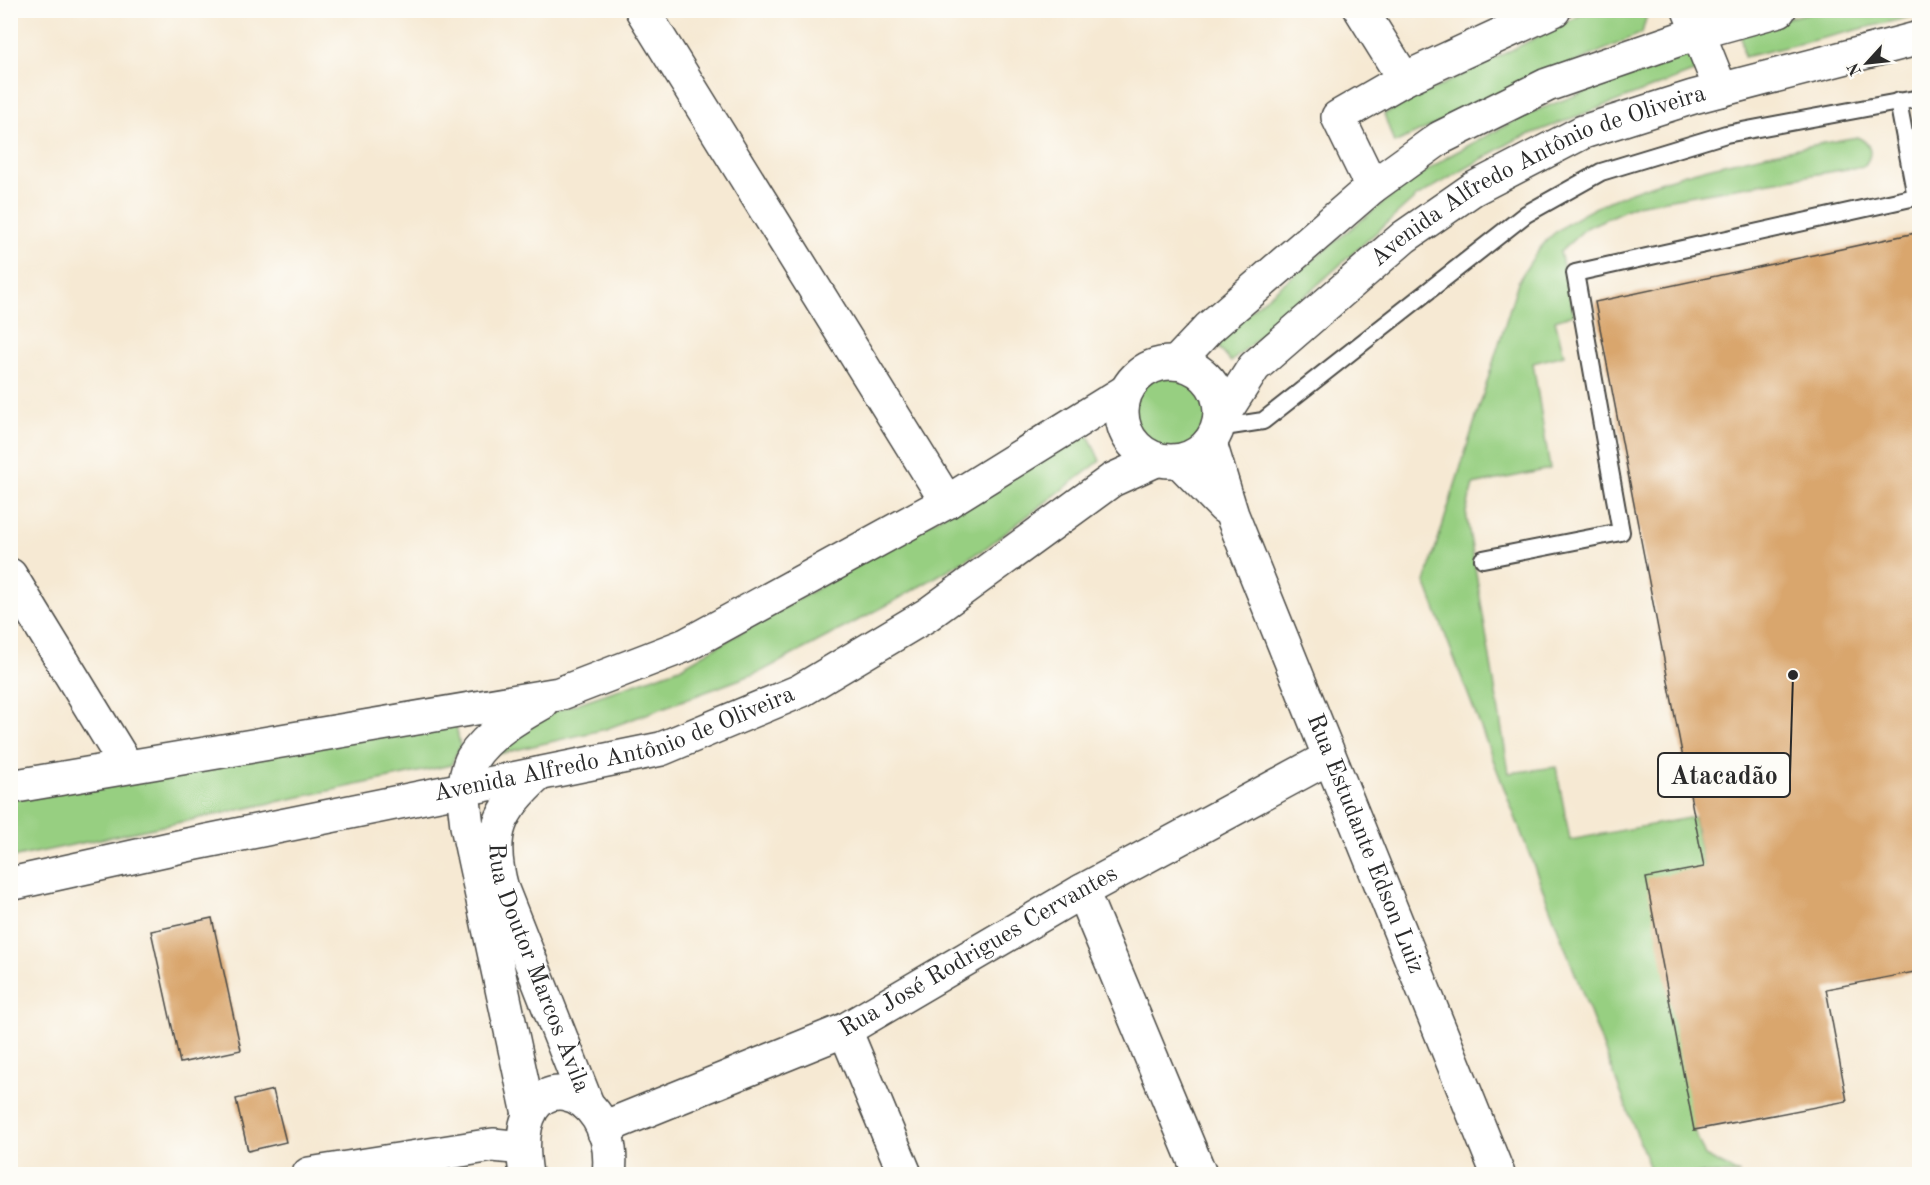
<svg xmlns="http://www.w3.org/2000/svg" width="1930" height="1185" viewBox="0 0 1930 1185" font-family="'Old Standard TT',serif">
	<rect width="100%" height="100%" fill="#fdfcf7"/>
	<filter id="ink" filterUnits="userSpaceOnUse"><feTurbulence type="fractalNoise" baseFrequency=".0167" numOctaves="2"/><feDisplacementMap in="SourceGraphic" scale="12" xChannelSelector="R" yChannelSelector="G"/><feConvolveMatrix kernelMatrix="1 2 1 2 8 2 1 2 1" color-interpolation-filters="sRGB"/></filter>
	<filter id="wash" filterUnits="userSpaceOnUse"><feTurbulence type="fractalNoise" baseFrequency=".008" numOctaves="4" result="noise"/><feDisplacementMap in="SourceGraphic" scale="24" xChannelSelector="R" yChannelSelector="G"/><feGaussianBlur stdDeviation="1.35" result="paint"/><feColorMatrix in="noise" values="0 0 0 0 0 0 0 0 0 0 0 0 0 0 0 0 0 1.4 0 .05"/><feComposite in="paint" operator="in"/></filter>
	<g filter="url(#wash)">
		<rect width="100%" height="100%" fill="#f6e9d3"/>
		<g fill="#97cf81" stroke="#617d56" stroke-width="1.5">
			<path d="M1589,11H1648L1642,33L1394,143L1384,114Z"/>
			<path d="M1816,11H1919V15L1744,57L1740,30Z"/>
			<path d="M1691,51L1696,71L1515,140L1416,197L1231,362L1213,341L1396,192L1449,156L1527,114Z"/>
			<path d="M1857,137C1871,143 1874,154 1864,166L1636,205L1586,228L1560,252L1574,314L1555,320L1564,355L1533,363L1550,469L1473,485L1466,512L1509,773L1556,767L1570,840L1694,817L1704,867L1694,1130L1705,1156L1740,1174H1652L1425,582L1518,282C1529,264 1540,244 1557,231C1628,177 1770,153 1857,137Z"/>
			<circle cx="1171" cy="413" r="40"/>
			<path d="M1087,432L1100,461L984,549L891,603L762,671L606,729L486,757L524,722L680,668Z"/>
			<path d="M454,715L460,746L451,765L11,858V799Z"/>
		</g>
		<g id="blocks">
			<g fill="#d9a66d">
				<path d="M1920,232V971L1826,989L1847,1101L1694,1130L1646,878L1704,867L1595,302Z"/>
				<path d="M212,918L241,1050L180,1063L151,931Z"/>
				<path d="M273,1090L286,1142L248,1151L236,1099Z"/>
			</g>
		</g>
	</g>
	<g filter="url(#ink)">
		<use href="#blocks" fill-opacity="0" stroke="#494844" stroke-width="1.5"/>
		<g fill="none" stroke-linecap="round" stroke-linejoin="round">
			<defs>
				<g id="service">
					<path d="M1898,101L1916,197"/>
					<path d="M1218,428L1263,421L1526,214L1601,172L1726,134L1920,98"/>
					<path d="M1483,559L1621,532L1575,273L1920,196"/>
				</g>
				<g id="minor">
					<path d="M642,10L947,502"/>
					<path id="s1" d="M1210,443L1232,515L1498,1174"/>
					<path d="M1179,461L1224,507"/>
					<path d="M10,575L126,765"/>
					<path d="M1082,891L1200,1174"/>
					<path d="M845,1030L905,1174"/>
					<path id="s2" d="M604,1132L618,1122L845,1030L1082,891L1328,758"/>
					<path d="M309,1174L493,1145L523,1148"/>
				</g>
				<g id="tertiary">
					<path d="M1361,10L1404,79"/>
					<path d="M1689,10L1721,90"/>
					<path d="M1372,187L1338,117L1404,79L1554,10"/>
					<path id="s3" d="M539,774C498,811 487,834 502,889L587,1104"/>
					<path d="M463,791L467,826L529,1114"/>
					<path d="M526,1174C506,1051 620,1082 609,1174"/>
				</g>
				<g id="secondary">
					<circle cx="1171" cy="412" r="49"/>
					<path d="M1176,363L1209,328L1372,187L1440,138L1547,85L1700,32L1779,10"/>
					<path id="s4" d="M1220,420L1254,367L1404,237L1473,189L1583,132L1693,97L1920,38"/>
					<path d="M10,787L559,694L686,645L947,502L1126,391"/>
					<path d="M463,791C466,781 467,768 472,759C488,734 517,717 542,703"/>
					<path id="s5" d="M10,884L187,845L661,749L800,691L927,615L1112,480L1156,460"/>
				</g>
			</defs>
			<use href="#service" stroke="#494844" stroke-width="20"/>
			<use href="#minor" stroke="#494844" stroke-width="36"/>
			<use href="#tertiary" stroke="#494844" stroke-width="36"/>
			<use href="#secondary" stroke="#494844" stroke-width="36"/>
			<use href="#service" stroke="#fff" stroke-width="16"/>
			<use href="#minor" stroke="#fff" stroke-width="33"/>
			<use href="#tertiary" stroke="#fff" stroke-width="33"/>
			<use href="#secondary" stroke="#fff" stroke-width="33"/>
		</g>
	</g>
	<g text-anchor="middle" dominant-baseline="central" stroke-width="6" stroke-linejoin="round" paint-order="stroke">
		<g font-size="24" fill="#2b2b2b" stroke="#fdfcf7">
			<text stroke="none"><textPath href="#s4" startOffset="410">Avenida Alfredo Antônio de Oliveira</textPath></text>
			<text stroke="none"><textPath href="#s5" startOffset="621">Avenida Alfredo Antônio de Oliveira</textPath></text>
			<text stroke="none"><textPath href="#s1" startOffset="430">Rua Estudante Edson Luiz</textPath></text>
			<text stroke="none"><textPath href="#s2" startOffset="417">Rua José Rodrigues Cervantes</textPath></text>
			<text stroke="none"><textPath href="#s3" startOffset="216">Rua Doutor Marcos Àvila</textPath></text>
		</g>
	</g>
	<path fill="none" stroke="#2b2b2b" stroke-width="2" d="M1793 675L1790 775"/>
	<circle fill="#2b2b2b" stroke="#fdfcf7" stroke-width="2" cx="1793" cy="675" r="6"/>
	<rect fill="#fdfcf7" stroke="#2b2b2b" stroke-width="2" x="1658" y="753" width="132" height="44" rx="6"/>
	<g font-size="26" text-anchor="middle" font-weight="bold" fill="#2b2b2b">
		<text x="1724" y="784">Atacadão</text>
	</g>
	<rect width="1930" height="1185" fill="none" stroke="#fdfcf7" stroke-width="36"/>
	<g transform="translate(1867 63) rotate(243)" stroke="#fdfcf7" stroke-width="4.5" paint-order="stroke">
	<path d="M0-4.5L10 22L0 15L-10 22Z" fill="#2b2b2b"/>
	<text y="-9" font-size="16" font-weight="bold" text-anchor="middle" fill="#2b2b2b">N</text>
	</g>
</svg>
